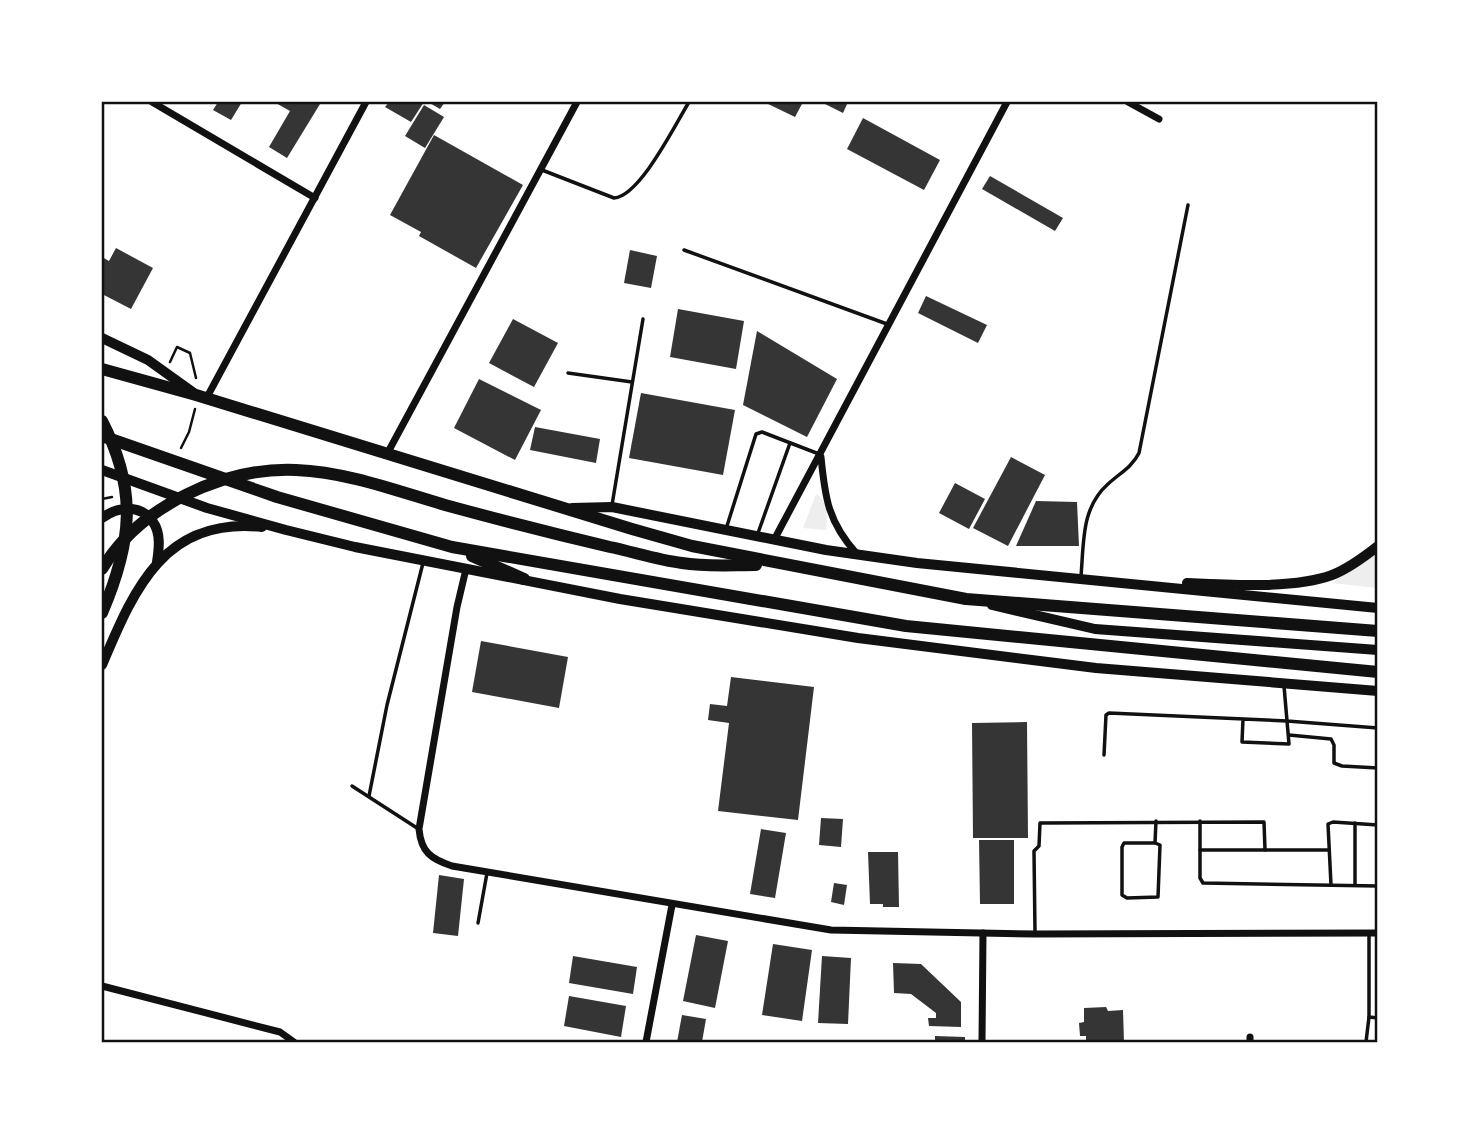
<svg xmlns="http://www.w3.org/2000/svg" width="1479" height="1144" viewBox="0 0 1479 1144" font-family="'Sofia Sans Condensed',sans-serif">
	<rect width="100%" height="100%" fill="#fff"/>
	<g fill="#eee">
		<path d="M816,494C829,502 827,517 826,530L803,528Z"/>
		<path d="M1377,553V588L1332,583Z"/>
	</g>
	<g fill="#353535">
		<path d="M218,102H242L231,120L213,110Z"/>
		<path d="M274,102H315L320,104L287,158L269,147L290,111Z"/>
		<path d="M389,102H424L411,122L385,107Z"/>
		<path d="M428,102H445L440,109Z"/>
		<path d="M764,102H803L795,117Z"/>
		<path d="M821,102H848L843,113Z"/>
		<path d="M424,105L444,117L425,148L405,136Z"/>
		<path d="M863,118L940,160L924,190L847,149Z"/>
		<path d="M434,135L523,185L476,268L419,236L421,232L390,215Z"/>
		<path d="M990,176L1063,218L1055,231L982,189Z"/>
		<path d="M116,248L153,268L131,309L102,294V257L109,261Z"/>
		<path d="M630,250L657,256L651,288L624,283Z"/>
		<path d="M926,296L987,325L978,343L918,313Z"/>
		<path d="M678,309L744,321L736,369L670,357Z"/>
		<path d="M513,319L558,343L534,387L489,363Z"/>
		<path d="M757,331L837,379L807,437L743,405Z"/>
		<path d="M479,379L541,410L515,460L454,428Z"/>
		<path d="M641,393L735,410L723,475L629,458Z"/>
		<path d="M535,427L600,439L596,463L530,450Z"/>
		<path d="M1011,457L1045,475L1008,546L973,528Z"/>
		<path d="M955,483L985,499L969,529L939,513Z"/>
		<path d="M1036,501L1077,502L1079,546H1016Z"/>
		<path d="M481,641L568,657L559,708L472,692Z"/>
		<path d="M731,677L814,687L798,820L718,811L729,723L708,720L710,704L727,706Z"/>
		<path d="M1027,722L1028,838H973L972,723Z"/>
		<path d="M821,818L843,819L841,847L819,845Z"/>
		<path d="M761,829L786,833L775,898L750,894Z"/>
		<path d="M979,840H1014V904H980Z"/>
		<path d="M868,852H898L899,907H883V904H870Z"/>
		<path d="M439,875L464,879L458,936L433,933Z"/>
		<path d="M834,883L847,885L844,905L831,902Z"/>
		<path d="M696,935L728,941L715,1008L683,1001Z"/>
		<path d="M773,944L812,950L802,1021L762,1015Z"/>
		<path d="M573,956L637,967L633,994L569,983Z"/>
		<path d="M822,956L851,958L848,1024L818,1023Z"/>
		<path d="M893,963L921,964L961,1002V1027L929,1026L928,1018H936V1013L911,994L894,993Z"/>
		<path d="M569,996L626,1006L621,1037L564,1026Z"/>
		<path d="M1106,1007L1108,1011L1123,1010L1124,1042H1086V1036H1080L1079,1023L1084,1022V1008Z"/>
		<path d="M682,1015L706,1019L702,1042H677Z"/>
		<path d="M935,1036L965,1037V1042H935Z"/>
	</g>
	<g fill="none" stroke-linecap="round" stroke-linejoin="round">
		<g stroke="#111" stroke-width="2.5">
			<path d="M170,362L177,347L190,353L196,378"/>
			<path d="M181,448L189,432L195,409"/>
			<path d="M102,499L112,497"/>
		</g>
		<g stroke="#111" stroke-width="3.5">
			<path d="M542,170L614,198C640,196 675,125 689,102"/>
			<path d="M684,250L887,324"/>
			<path d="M568,373L632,382"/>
			<path d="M612,505L643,319"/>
			<path d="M726,529L756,434L762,432L819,454"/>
			<path d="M758,533L790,443"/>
			<path d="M1081,576C1084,542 1081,508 1108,484C1120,473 1132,467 1139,453L1188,205"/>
			<path d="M1284,686L1287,721L1378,728"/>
			<path d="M1289,735L1331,739L1334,745V763L1342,766L1378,768"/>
			<path d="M1104,755L1106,715L1109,713L1287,721L1289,744L1242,742L1243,719"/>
			<path d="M352,786L417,828"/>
			<path d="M369,796L387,705L423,563"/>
			<path d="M1200,821V878L1203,883L1378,886"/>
			<path d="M1155,843L1160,845L1158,897L1127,898L1122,895V847L1124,843H1155L1156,821"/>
			<path d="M1200,850H1329"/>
			<path d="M1331,885L1328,824L1333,822L1378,825"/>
			<path d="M1355,885V823"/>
			<path d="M478,923L487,873"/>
			<path d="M1035,932L1034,851L1039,846L1040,823L1264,822L1265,850"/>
			<path d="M1369,935V1017L1378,1018"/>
			<path d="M1366,1042L1369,1017"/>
		</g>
		<g stroke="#111" stroke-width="7">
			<path d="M152,102L315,198"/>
			<path d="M1128,102L1159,119"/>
			<path d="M206,399L366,102"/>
			<path d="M387,454L577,102"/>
			<path d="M821,457C825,498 828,522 857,554"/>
			<path d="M774,540L1007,102"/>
			<path d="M466,569L457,607L419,829C421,852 431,859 452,866L831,930L1035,934L1378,933"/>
			<path d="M102,986L280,1032L294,1042"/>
			<path d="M1250,1037V1042"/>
			<path d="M646,1042L672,905"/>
			<path d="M982,1042L983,933"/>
		</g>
		<g stroke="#111" stroke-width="10">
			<path d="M102,338L148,360L194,393"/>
			<path d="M102,470L207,508L286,530L355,547L620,599L858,638L1096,668L1378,691"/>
			<path d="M572,508L612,507L826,550L917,563L1378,608"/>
			<path d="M102,518C117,507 140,503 153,522C161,533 159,549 157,562"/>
			<path d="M1187,583C1228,585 1294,589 1332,575C1348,569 1364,557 1378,546"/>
			<path d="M992,605L1095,629L1378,650"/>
			<path d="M102,665C134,590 163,517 262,527"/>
		</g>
		<g stroke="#111" stroke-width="12">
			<path d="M102,369L196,395L632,529L692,546L966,599L1378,631"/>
			<path d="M102,421C138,490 132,543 102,613"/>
			<path d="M102,436L277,497L452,547L906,626L1378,672"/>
			<path d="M472,556L524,579"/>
			<path d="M102,569C140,506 223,467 296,470C347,472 397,491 445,505C500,520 555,534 610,547C634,552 658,560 682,563C706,567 732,565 756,565"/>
		</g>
	</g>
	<rect width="1479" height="1144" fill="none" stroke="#ffffff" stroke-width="206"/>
	<rect x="103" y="103" width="1273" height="938" fill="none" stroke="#111" stroke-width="2.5"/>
</svg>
